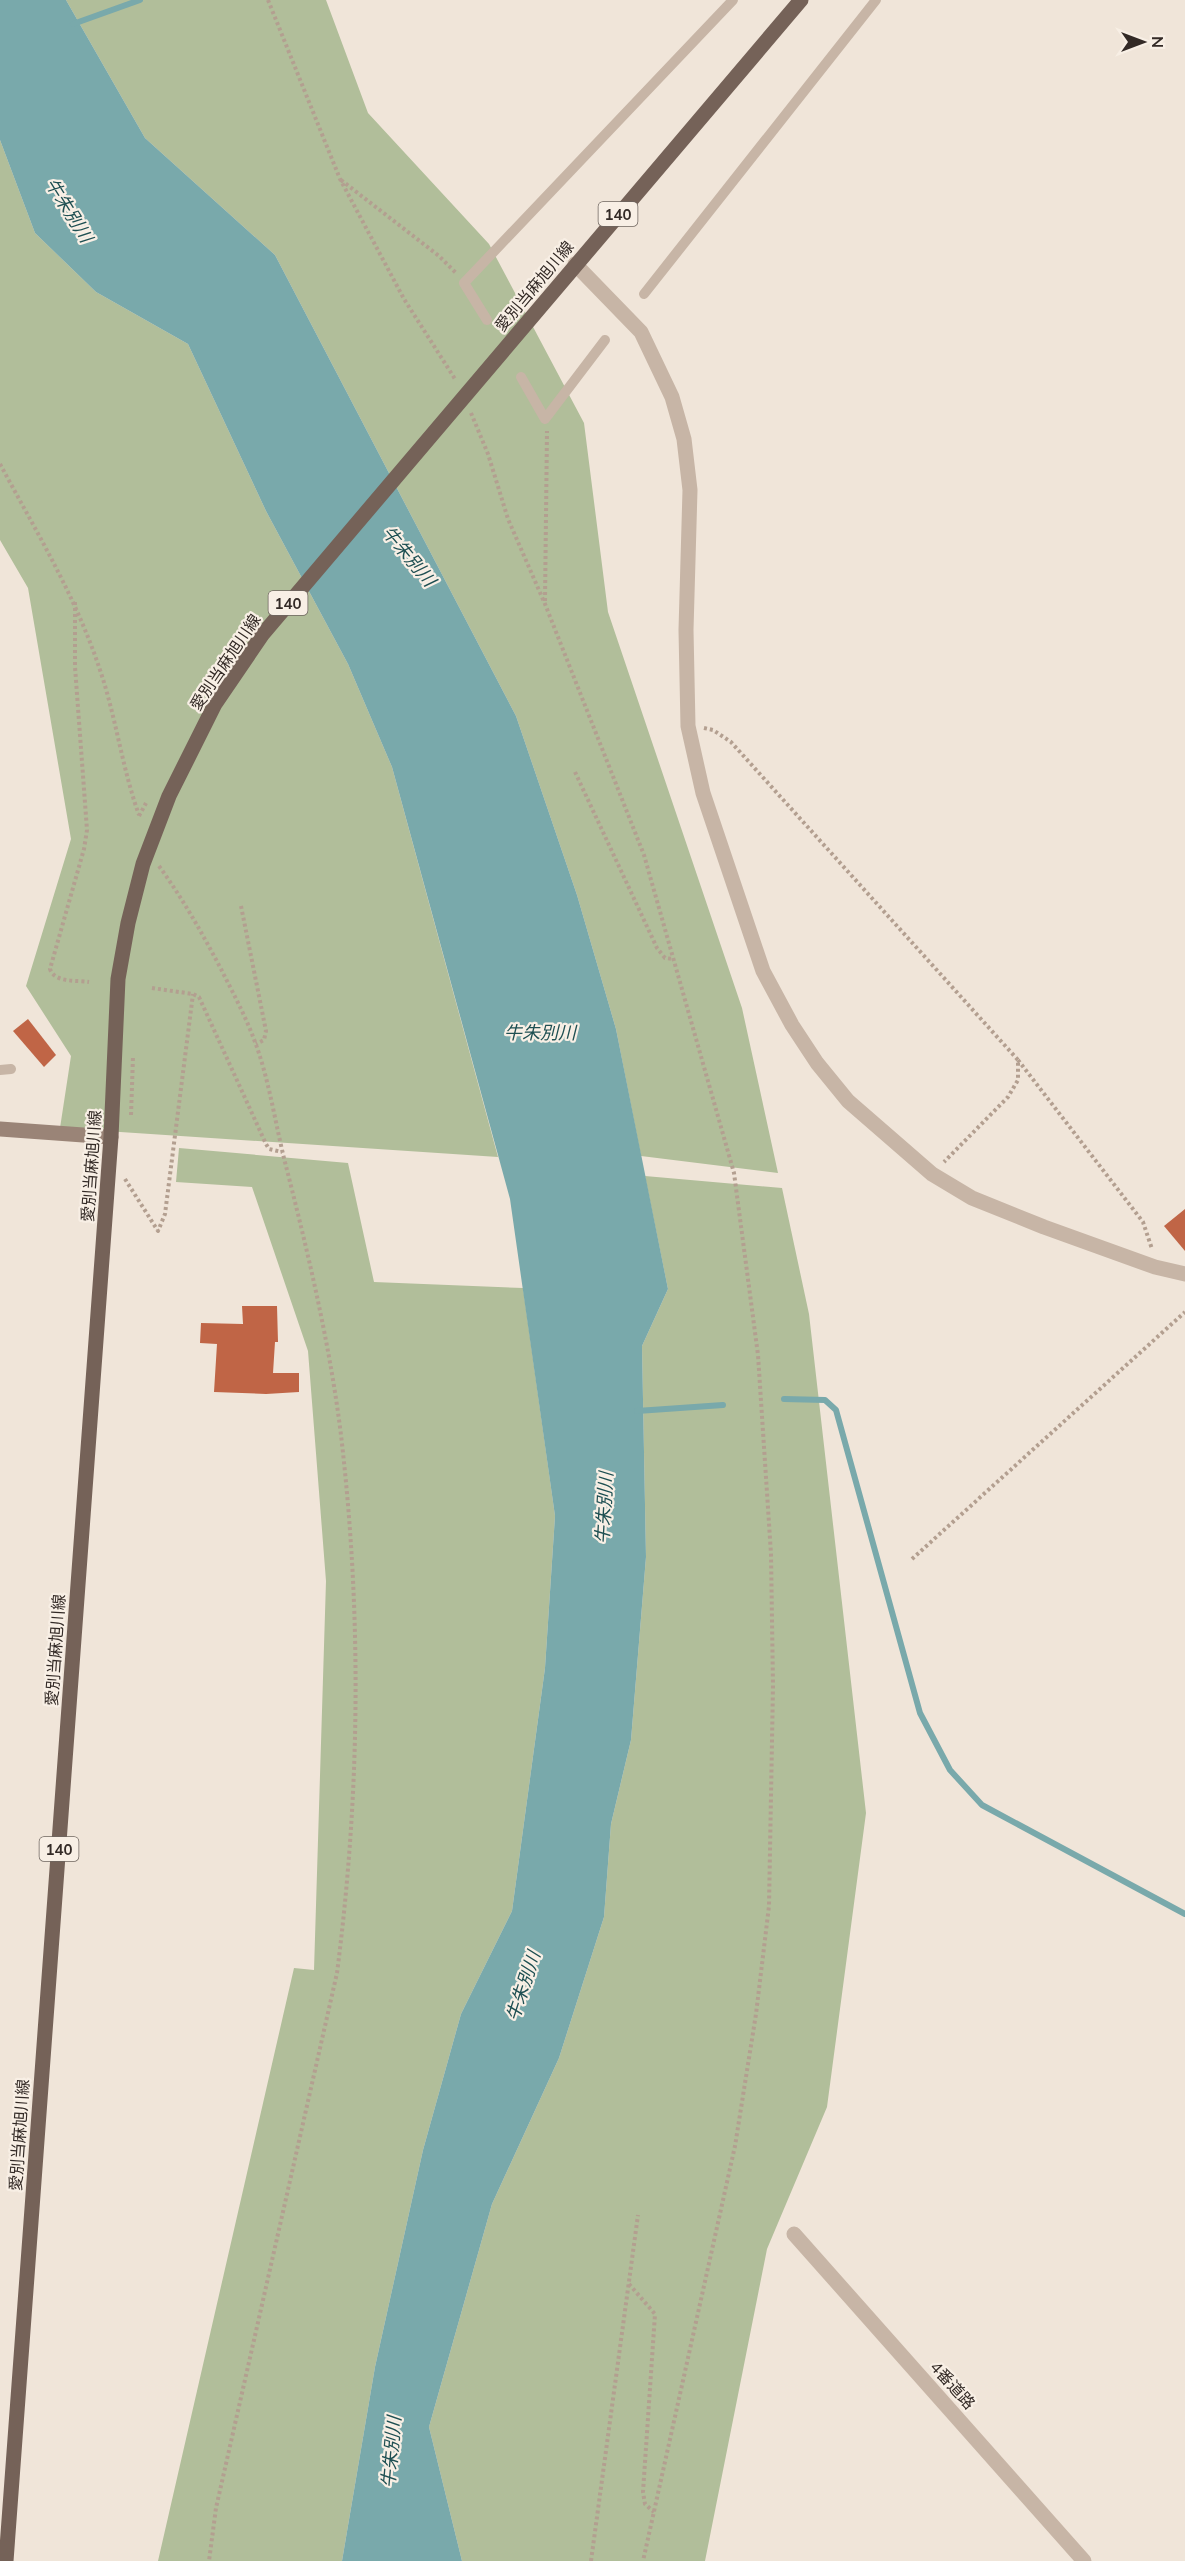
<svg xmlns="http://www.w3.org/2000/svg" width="1185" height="2561" viewBox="0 0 1185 2561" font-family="Mulish,'Noto Sans JP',sans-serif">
	<rect width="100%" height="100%" fill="#f0e5d9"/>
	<g fill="#b1be9a">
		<path d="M66,0H326L368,113L489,244L584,423L608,612L742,1008L778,1173L641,1156L616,1029L577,895L516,716L275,255L145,138Z"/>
		<path d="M0,140L35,233L96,292L188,344L266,511L348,664L392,767L498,1157L60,1128L71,1056L26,986L71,839L28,588L0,540Z"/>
		<path d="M179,1148L348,1163L374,1282L523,1288L555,1516L545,1668L512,1911L461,2014L423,2150L375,2367L342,2561H158L294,1968L314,1970L326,1581L308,1351L252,1187L176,1182Z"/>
		<path d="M645,1176L782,1188L809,1314L866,1813L827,2107L767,2249L705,2561H462L429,2427L492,2204L559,2058L604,1917L611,1824L631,1740L646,1557L642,1346L668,1289Z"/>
	</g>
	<path fill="#79a9ab" d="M0,0H66L145,138L275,255L516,716L577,895L616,1029L668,1289L642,1346L646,1557L631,1740L611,1824L604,1917L559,2058L492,2204L429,2427L462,2561H342L375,2367L423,2150L461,2014L512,1911L545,1668L555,1516L510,1199L392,767L348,664L266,511L188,344L96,292L35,233L0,140Z"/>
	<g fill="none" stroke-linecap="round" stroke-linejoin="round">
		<g stroke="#79a9ab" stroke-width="6">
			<path d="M73,24L140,0"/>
			<path d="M784,1399L825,1400L836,1410L920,1713L950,1770L982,1805L1185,1914"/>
			<path d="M637,1411L723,1405"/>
		</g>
	</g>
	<g fill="#c06546">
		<path d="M28,1019L56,1055L44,1067L13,1031Z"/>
		<path d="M1185,1209V1251L1164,1226Z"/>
		<path d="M242,1306H277L278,1342H275L273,1373H299V1392L266,1394L214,1392L217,1344L200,1343L201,1323L243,1324Z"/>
	</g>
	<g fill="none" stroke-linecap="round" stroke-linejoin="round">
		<g stroke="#b39f90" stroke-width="4" stroke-dasharray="3 3" stroke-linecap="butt">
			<path d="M268,0L340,179L404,299L455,379"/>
			<path d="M341,180L439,256L456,273"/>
			<path d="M471,413L488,454L508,519L545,604L644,855L734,1173L758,1355L771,1554L773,1686L769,1906L756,2014L735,2146L643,2561"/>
			<path d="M0,464C36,531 76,597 100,670C116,717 122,768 139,815"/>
			<path d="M545,601L547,431"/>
			<path d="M75,602V667L87,830L84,849L50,969C55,983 76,980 89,982"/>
			<path d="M704,728L713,730L731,742L1018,1060V1080L1008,1097L944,1162"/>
			<path d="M575,772L657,948L665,958L673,959"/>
			<path d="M139,816L146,803"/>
			<path d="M159,866C183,899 202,933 221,969C233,993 246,1017 255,1042C270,1082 276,1129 287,1170C309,1257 330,1346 341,1435C362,1615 360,1794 337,1973L216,2508L209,2561"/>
			<path d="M241,906L266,1031L264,1040L256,1044"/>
			<path d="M152,988L193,994L199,997L266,1144L269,1149L282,1152"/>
			<path d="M1018,1060L1143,1222L1152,1249"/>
			<path d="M131,1115L133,1057"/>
			<path d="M125,1179L158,1231L165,1214L193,994"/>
			<path d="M912,1559L1185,1312"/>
			<path d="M629,2284L655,2314L643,2492L645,2504L654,2512"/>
			<path d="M591,2561L638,2215"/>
		</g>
		<g stroke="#c7b5a6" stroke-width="10">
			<path d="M644,294L876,0"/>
			<path d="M487,320L464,283L733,0"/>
			<path d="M521,377L545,419L605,340"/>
			<path d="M0,1070L11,1069"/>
		</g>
		<g stroke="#c7b5a6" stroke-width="15">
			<path d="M575,264L641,332L672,397L684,439L690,490L686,630L688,726L703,793L763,971L792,1025L817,1063L848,1101L932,1174L972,1198L1044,1227L1155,1267L1185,1274"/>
			<path d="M794,2234L1084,2561"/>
		</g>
		<path stroke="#9a8477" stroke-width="15" d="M0,1129L111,1137"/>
		<path stroke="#756258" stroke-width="15" d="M6,2561L111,1137L118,979L128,923L143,864L169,796L215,704L262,635L801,0"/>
	</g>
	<g text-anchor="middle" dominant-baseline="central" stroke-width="4.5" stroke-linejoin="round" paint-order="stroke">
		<g fill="#f8efe5" stroke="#6e655f" stroke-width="1.5">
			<rect x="598.5" y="202" width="39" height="24" rx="4.5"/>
			<rect x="268.5" y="591" width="39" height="24" rx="4.5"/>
			<rect x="39.5" y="1837" width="39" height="24" rx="4.5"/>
		</g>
		<g font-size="15" font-weight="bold" fill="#332a26">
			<text x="618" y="214">140</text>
			<text x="288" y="603">140</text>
			<text x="59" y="1849">140</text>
		</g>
		<g font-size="16" fill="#332a26" stroke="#f8efe5">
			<text transform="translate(534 286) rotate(-50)">愛別当麻旭川線</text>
			<text transform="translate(225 662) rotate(-56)">愛別当麻旭川線</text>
			<text transform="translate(91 1166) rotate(-86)">愛別当麻旭川線</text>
			<text transform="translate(55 1650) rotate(-86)">愛別当麻旭川線</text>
			<text transform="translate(19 2135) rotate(-86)">愛別当麻旭川線</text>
			<text transform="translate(953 2385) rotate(48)">4番道路</text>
		</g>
		<g font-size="18" font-style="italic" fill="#1e4f52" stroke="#f8efe5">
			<text transform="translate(69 210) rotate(58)">牛朱別川</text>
			<text transform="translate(409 556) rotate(50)">牛朱別川</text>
			<text x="540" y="1032">牛朱別川</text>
			<text transform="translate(604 1508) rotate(-87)">牛朱別川</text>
			<text transform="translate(523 1986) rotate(-72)">牛朱別川</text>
			<text transform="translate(391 2452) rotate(-85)">牛朱別川</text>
		</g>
	</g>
	<g transform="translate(1143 42) rotate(90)" stroke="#f8efe5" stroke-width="4.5" paint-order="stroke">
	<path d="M0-4.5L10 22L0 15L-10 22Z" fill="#332a26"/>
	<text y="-9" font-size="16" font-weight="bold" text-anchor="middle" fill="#332a26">N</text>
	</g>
</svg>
